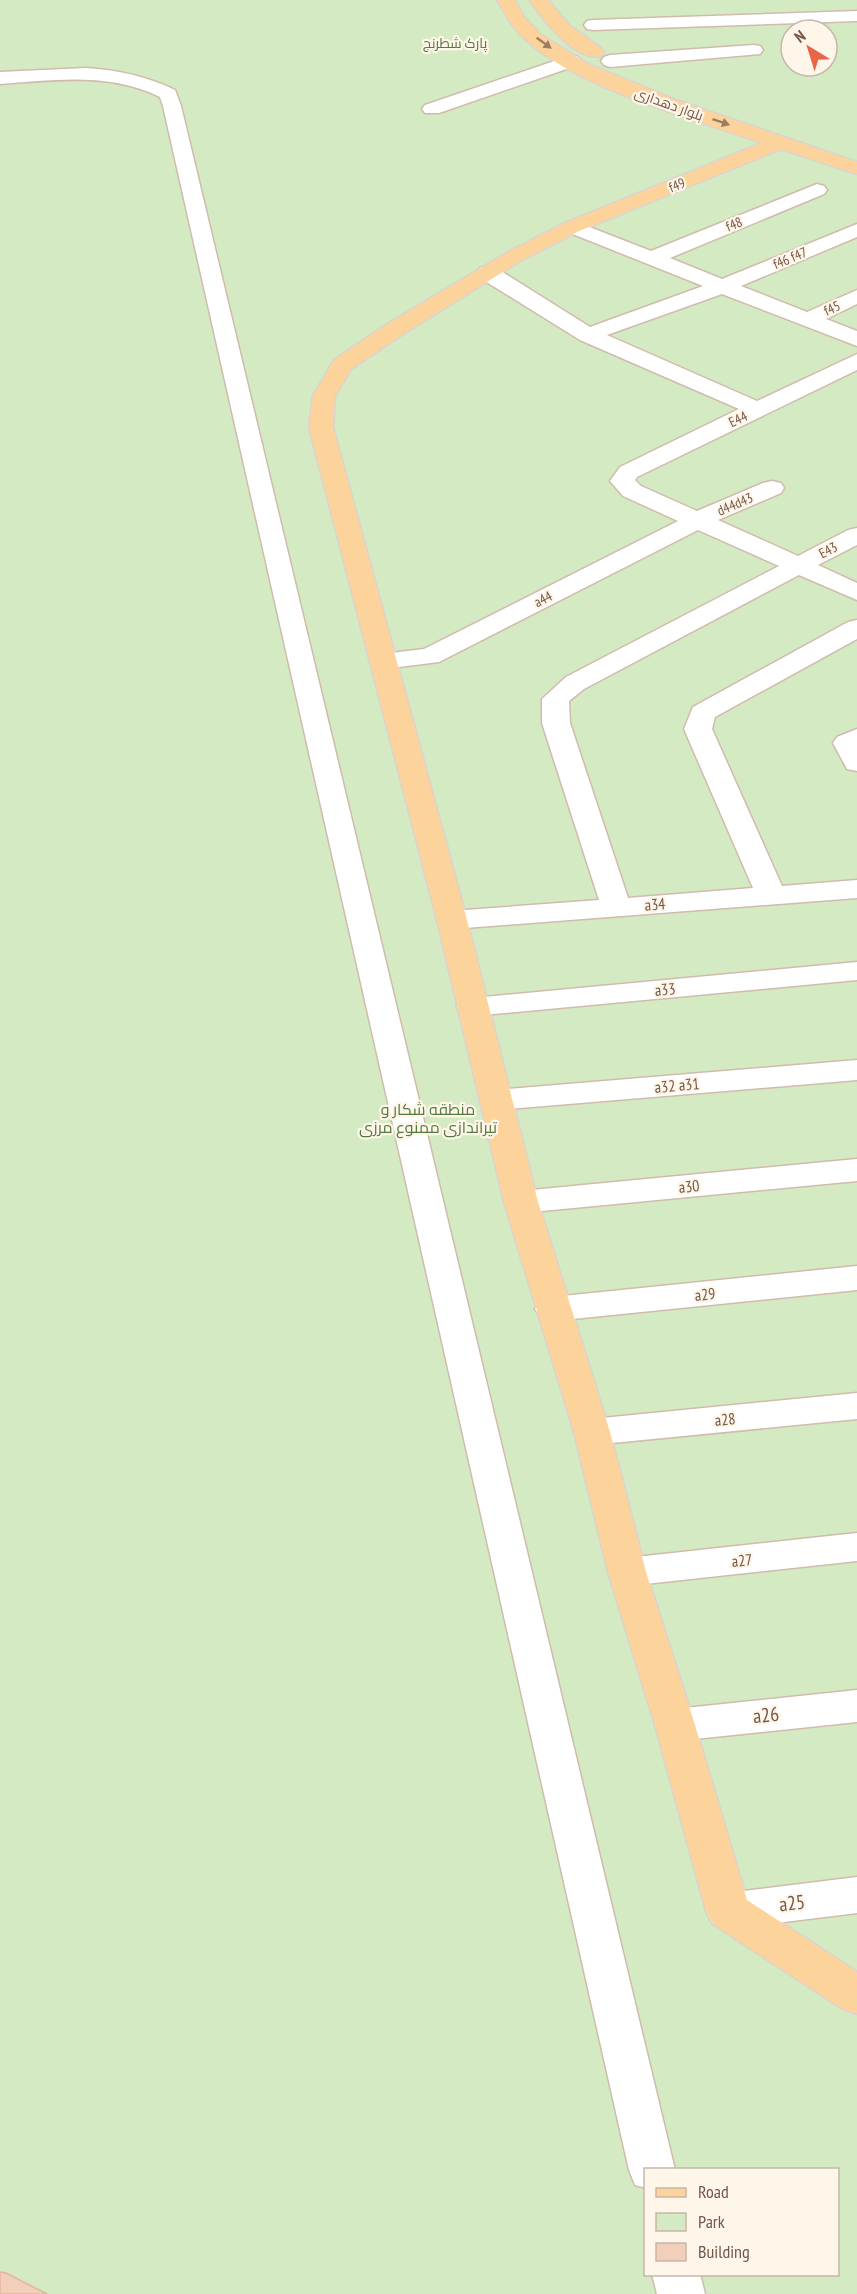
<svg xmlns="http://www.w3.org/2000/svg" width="857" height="2294" viewBox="0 0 857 2294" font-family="'PT Sans Narrow',Cairo,sans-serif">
	<rect width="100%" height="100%" fill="#fcf2e4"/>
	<path fill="#d4eac2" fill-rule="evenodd" d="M0,0H857V2294H0ZM791,30H827V66H791ZM646,2170H838V2274H646Z"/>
	<path fill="#f2cfbb" stroke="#e5b59b" stroke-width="1.5" d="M0,2272L6,2273L47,2294H0Z"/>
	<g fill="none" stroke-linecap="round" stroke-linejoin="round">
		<defs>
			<g id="minor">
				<path d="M857,11V21L593,30L587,29L584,25L587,21L593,20Z"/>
				<path d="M754,45L760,46L763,50L760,54L610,67L604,65L601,61L604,57L610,55Z"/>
				<path d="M572,55L578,57L581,61L578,65L439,113H425L422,109L425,105Z"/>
				<path d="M86,68C118,70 146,76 175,90L181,106L675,2170H646V2188L635,2185L629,2170L163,106L160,97C109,72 55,80 0,84V72Z"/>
				<path d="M817,184L824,186L827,190L824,194L670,258L722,279L857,224V237L741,286L807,312L857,290V304L826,319L857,331V346L722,294L607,335L757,401L857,354V370L637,477L635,480L641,486L697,511L763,483L772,481L781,483L784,488L781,493L718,520L798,556L848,530L857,528V545L818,565L857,583V600L799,575L584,689L569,701L570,723L628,898L753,888L684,729L693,707L848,622L857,620V639L715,717L712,729L782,886L857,880V898L452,929L441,926L437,920L441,914L452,911L599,900L542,723V699L566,677L779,566L698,530L439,662L383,669L374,667L370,661L374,655L424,649L678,521L623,496L610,481L620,467L739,409L580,340L480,278L477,273L480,268L488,267L496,268L590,327L703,286L565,231L562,227L565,223L572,221L579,223L651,251Z"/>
				<path d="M857,729V771L847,769L833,743L837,737Z"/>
				<path d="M857,962V980L473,1016L462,1014L457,1007L462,1000L473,998Z"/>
				<path d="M857,1060V1080L497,1110L486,1107L481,1100L486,1093L497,1090Z"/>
				<path d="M857,1159V1181L521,1213L509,1210L504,1202L509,1194L521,1191Z"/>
				<path d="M857,1266V1290L553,1321L541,1317L535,1309L541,1301L553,1297Z"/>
				<path d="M857,1393V1419L592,1445L579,1441L574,1432L579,1423L592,1419Z"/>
				<path d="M857,1533V1561L627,1586L613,1582L608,1572L613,1562L627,1558Z"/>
				<path d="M857,1690V1722L675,1741L661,1736L655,1725L661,1714L675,1709Z"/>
				<path d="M857,1877V1913L728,1929L713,1924L706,1911L713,1898L728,1893Z"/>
				<path d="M652,2274H700L705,2294H657Z"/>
			</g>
			<g id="major">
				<path d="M497,0H515L524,17L540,34L588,64L676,100L857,162V174L781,149L579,231L522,260L400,336L351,369L335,396L333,427L467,920L538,1202L610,1432L646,1572L695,1725L747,1900L857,1972V2014L841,2008L713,1924L706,1911L655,1725L608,1572L574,1432L504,1202L437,920L309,427L313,396L334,360L384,326L508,252L565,223L762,143C694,119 580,89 527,41C513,29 506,15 497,0Z"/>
				<path d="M530,0H548L570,26L601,48L604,52L601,56C576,62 542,19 530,0Z"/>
			</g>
		</defs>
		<use href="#minor" stroke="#d0bbad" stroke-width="3"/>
		<use href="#major" stroke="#dbd3d0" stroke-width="3"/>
		<use href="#minor" fill="#fff" fill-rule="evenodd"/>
		<use href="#major" fill="#fcd49b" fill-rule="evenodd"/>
	</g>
	<defs><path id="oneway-solid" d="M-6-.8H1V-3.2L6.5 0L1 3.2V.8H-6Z" transform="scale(1.5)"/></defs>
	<g fill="#9e7c62">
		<use href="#oneway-solid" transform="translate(544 43) rotate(36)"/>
		<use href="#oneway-solid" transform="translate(721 122) rotate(19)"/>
	</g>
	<g text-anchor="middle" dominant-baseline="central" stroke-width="4.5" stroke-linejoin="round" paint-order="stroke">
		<g font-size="14" fill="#547b41" stroke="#fff6ea">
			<text x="455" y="43">پارک شطرنج</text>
		</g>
		<g font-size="14" fill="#755749" stroke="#fff6ea">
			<text transform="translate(669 104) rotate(20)">بلوار دهداری</text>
			<text transform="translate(677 185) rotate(-22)">f49</text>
			<text transform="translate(734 224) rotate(-22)">f48</text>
			<text transform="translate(790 258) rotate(-23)">f46 f47</text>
			<text transform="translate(832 308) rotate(-25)">f45</text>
			<text transform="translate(738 419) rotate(-26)">E44</text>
			<text transform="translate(735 504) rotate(-23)">d44d43</text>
			<text transform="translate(828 550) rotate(-28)">E43</text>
			<text transform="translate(543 599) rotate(-27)">a44</text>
		</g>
		<g font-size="16" fill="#755749" stroke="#fff6ea">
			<text transform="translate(655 904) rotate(-4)">a34</text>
			<text transform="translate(665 989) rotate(-5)">a33</text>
			<text transform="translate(677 1085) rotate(-5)">a32 a31</text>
			<text transform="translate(689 1186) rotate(-6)">a30</text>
			<text transform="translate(705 1294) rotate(-6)">a29</text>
			<text transform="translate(725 1419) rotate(-6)">a28</text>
			<text transform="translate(742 1560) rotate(-6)">a27</text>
		</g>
		<g font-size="16" fill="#547b41" stroke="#fff6ea">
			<text x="428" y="1109">منطقه شکار و<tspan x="428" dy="18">تیراندازی ممنوع مرزی</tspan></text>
		</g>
		<g font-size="20" fill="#755749" stroke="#fff6ea">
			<text transform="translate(766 1715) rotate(-6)">a26</text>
			<text transform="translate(792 1903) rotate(-7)">a25</text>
		</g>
	</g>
	<rect x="644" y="2168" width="195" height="108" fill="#fff6ea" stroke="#c8b6aa" stroke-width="1.5"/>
	<rect x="656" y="2188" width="30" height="9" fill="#fcd49b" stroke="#c8b6aa" stroke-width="1.5"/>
	<text x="698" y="2198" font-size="18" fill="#755749">Road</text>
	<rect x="656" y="2213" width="30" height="18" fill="#d4eac2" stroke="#c8b6aa" stroke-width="1.5"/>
	<text x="698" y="2228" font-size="18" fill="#755749">Park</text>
	<rect x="656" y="2243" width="30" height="18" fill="#f2cfbb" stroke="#c8b6aa" stroke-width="1.5"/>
	<text x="698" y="2258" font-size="18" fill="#755749">Building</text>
	<g transform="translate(809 48) rotate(322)"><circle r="28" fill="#fff6ea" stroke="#c8b6aa" stroke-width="1.5"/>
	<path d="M0-4.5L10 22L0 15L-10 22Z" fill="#e86547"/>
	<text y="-9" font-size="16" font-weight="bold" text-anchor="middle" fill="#755749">N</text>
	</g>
</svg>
